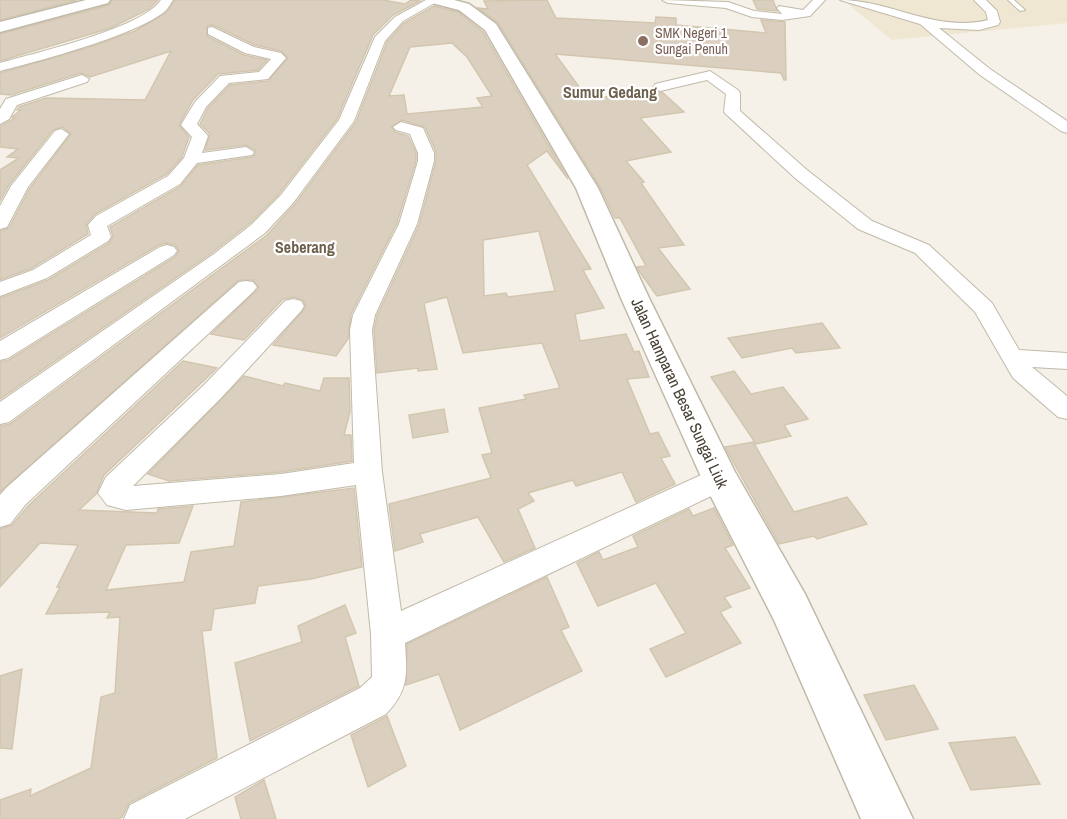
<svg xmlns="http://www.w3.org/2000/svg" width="1067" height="819" viewBox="0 0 1067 819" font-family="'Archivo Narrow',sans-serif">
	<rect width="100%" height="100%" fill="#f5f1e8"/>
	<path fill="#efe7d1" d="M843,0H1067V23L892,40Z"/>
	<g fill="#dbd0c0" stroke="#d3c6af" stroke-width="1.5" fill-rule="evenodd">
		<path d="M0,0H77L0,20Z"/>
		<path d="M112,0H158L149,9L111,28L0,61V34L109,5Z"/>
		<path d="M175,0H383L405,4L411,0L420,1L393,15L373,35L337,119L279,194L250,223L213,252L0,399V362L9,360L175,257L179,251L175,245L166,243L159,245L0,338V298L48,280L109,243L113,236L110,227L181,186L198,165L252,157L256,153L255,150L246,145L205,150L210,134L200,124L208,108L230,85L268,81L288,58L281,51L255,45L213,25L207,26V36L244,55L267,60L258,70L218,74L193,100L179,125L189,137L182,157L167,174L95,214L86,224L88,234L32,268L0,280V231L9,228L30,188L71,134L62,127L53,130L9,185L0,201V170L19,158L7,157L18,149L0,147V126L15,118L12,117L21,110H17L19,107L46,98L145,100L171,51L90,77L81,73L11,95L0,94V73L87,48L135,31L166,13Z"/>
		<path d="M547,0L556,18L655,23L656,17L676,18V25L766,33L761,20L785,22L786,80H784L781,73L555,54L588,99L656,91L663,93L684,112L640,118L671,152L626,161L644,182L641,183L684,245L658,248L690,289L657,296L639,271L637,267L646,266L620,218H615L600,187L498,23L478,8L488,9L484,1Z"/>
		<path d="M753,0H773L777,11L757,9Z"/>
		<path d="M434,6L458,12L483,32L568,179L547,151L527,165L591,269L583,270L604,308L575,314L580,341L626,334L634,352L639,351L649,377L627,379L650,434L658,432L670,456L661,458L675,484L636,502L622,472L576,486L573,480L528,493L534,501L518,509L535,548L504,562L478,517L420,534L423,542L395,551L389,504L491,478L482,455L492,453L479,408L526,399L524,395L560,388L542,343L463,353L447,297L424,303L437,369L418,371V368L377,373L374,330L377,316L419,225L436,161V152L425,127L402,120L391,127L395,132L408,136L416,153V161L397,223L351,314L348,339L336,356L273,345L306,307L303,300L294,297L283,299L244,340L211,334L259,288L253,280H239L0,492V426L10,424L267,235L295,204L356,122L387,42L404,23ZM452,43L467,57L492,96L477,98L483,107L407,114L404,95L389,96L410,47ZM539,231L555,291L508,297L506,293L484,296L483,240Z"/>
		<path d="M822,323L840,348L796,353L792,348L742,358L728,338Z"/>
		<path d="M183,361L217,368L104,475L96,494L79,510L157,513L158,509L193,506L179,543L126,545L106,590L184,582L191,552L234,546L241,502L354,488L362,567L311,579L258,586L255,603L214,609L211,630L202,631L217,758L129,803L122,817L118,819H0V800L31,789L30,796L91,768L101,697L115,693L120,617L107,618L110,612L46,614L60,587H57L78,545L40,543L0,587V529L12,525L28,506Z"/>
		<path d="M734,371L751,394L783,387L808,419L784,425L791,436L756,444L711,377Z"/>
		<path d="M244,376L283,386L285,383L320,391L324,378H349L350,412L344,435H351L352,461L281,472L169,481L148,474Z"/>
		<path d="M444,409L448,432L413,438L409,415Z"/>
		<path d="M753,442L794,512L847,497L867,524L817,539L814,536L779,544L725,447Z"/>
		<path d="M714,508L733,545L725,548L750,588L724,597L731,607L720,612L741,643L666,677L650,649L686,633L656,583L598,606L577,563L599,552L603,560L638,547L633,536L689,509L693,516Z"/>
		<path d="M547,577L569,627L561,630L582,671L460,730L439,674L406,685L407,644Z"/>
		<path d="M345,605L356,633L345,637L359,686L250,741L235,663L302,642L298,626Z"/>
		<path d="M22,669L12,749L0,748V676Z"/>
		<path d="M914,685L938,729L886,740L864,695Z"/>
		<path d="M387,716L406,766L368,787L351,735Z"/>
		<path d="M1015,737L1040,784L971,790L949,743Z"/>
		<path d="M264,780L276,819H241L235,797Z"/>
	</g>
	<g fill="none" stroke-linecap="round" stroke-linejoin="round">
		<defs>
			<path id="service" d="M1008,0H1014L1025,10L1020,11Z"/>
			<g id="minor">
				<path d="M161,0H173C170,4 168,9 165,11C140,34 36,62 0,71V63C35,53 143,28 161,0Z"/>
				<path d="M426,0H440L403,21L385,41L354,121L293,203L265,233L9,422L0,424V402L214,254L251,225L281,195L339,120L375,37L395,17Z"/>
				<path d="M662,0L728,2L754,11L782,14L777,8L779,6L803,10L813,0H825L810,16L782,20L752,17L726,8L668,3Z"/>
				<path d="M840,0C890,0 937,33 988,20L986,12L974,0H986L997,11L1000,22L998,25L979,30L939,28L990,69L1067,121V133L1061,131L980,75L920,24Z"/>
				<path d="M212,27L254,47L281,53L286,58L268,79L229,83L206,107L197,124L208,136L202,153L246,147L254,152L252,155L197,163L180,184L107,226L111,237L108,241L47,278L0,296V282L33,270L91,235L88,225L96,216L168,176L184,158L192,137L181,125L195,102L220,76L259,72L271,59L245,53L208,34V28Z"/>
				<path d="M710,71L738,90L740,93V111L807,170L872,221L929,245L992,303L1019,350L1067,353V369L1032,367L1067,396V419L1058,417L1013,378L975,312L915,253L858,229L795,178L727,115L724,112L726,94L707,80L660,91L653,87L655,84Z"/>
				<path d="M82,75L89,79L87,82L17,105L9,119L0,124V109L6,99Z"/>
				<path d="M401,122L423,128L434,153V161L417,224L375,315L372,330L382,472L401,611L710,471L720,468L730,471L734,479L730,487L405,643C407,674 409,690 386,714L185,819H124L130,805L360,688L372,677L371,634L356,485L281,496L126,510L107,505L98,493L106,477L204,385L285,301L293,299L301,301L304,306L301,311L222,397L133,486L281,474L354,463L350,330L353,315L399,224L418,161V153L410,134L396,130L393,127Z"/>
				<path d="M61,129L69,134L28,187L7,227L0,229V206L11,186L55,131Z"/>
				<path d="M167,245L174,247L177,251L174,255L8,358L0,360V341L160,247Z"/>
				<path d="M246,281L253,282L257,287L253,292L26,504L10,524L0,527V495L6,488L239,282Z"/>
			</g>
			<g id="tertiary">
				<path d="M86,0H110L108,3L0,32V22Z"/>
				<path d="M430,0H454L469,4L496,24L598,188L649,298L735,472L805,594L913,819H861L774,620L702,479L621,298L576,188L485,30L459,10L432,3Z"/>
			</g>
		</defs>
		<use href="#service" stroke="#c1baaa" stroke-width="2"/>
		<use href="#minor" stroke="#c1baaa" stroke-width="2"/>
		<use href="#tertiary" stroke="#c1baaa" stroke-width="3"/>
		<use href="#service" fill="#fff" fill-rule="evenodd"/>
		<use href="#minor" fill="#fff" fill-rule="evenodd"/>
		<use href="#tertiary" fill="#fff" fill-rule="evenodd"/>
	</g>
	<circle fill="#8d6e63" stroke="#fff" stroke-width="2" cx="643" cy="41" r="6"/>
	<g text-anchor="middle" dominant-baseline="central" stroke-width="4.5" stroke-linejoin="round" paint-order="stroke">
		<g font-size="14" fill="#785e54" stroke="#fff" text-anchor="start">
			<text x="655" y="33">SMK Negeri 1<tspan x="655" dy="16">Sungai Penuh</tspan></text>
		</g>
		<g font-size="16" font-weight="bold" fill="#6d604d" stroke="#fff">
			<text x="610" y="92">Sumur Gedang</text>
			<text x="305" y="247">Seberang</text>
		</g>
		<g font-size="16" fill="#494236" stroke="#fff">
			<text transform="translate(680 393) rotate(65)">Jalan Hamparan Besar Sungai Liuk</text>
		</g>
	</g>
</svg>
